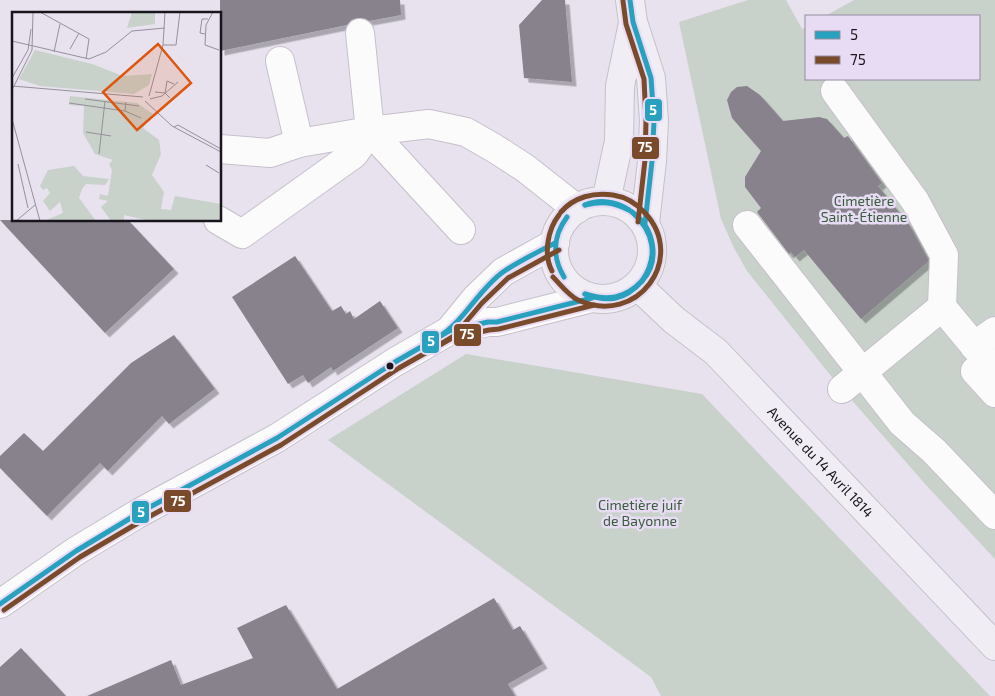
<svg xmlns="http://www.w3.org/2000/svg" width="995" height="696" font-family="'Exo 2',sans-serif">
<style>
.green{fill:#c8d1ca}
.building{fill:#87828b;filter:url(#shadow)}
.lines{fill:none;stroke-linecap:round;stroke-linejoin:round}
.minor-casing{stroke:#c5c0cb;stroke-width:30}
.major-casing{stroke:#c5c1c7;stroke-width:30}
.minor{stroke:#fcfbfc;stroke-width:28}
.major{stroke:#f0edf4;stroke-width:28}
.bus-1-casing{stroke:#e8dcf4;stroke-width:9}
.bus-2-casing{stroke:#e8dcf4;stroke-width:9}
.bus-1{stroke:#28a1be;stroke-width:5}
.bus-2{stroke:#7a4b2a;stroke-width:5}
.bus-dot{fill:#19151d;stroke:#e8dcf4;stroke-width:2}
.labels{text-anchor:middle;stroke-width:5;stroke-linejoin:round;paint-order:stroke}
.park-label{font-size:14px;fill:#375e39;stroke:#e8dcf4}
.street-label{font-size:14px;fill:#19151d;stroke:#e8dcf4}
.inset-road{fill:none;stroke:#95909a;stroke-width:1}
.view{fill:#de560d;fill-opacity:0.15;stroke:#de560d;stroke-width:2.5}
.inset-edge{fill:none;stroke:#19151d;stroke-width:2.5}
.line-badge{stroke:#e8dcf4;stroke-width:2}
.badge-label{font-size:14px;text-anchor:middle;font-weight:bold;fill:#fff}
</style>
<defs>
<filter id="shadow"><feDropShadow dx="4.5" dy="4.5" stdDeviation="0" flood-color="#0004"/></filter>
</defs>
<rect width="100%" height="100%" fill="#e8e2ee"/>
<g class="green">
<path d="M748,0H786L802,29L806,27V79H979V16H825L854,0H995V559L926,485L835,381L747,271L734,248L721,219L679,22Z"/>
<path d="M466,354L702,394L990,696H661L651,677L328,440Z"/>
</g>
<g class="building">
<path d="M220,0H400L401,15L369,21L366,19L358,18L351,20L347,25L220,51Z"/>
<path d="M542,0H565L572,82L524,78L519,25Z"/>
<path d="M747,86L760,95L783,121L819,117L827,119L844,138L848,136L882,183L878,186L910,226L928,259V262L861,319L804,250L795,257L791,252L789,254L757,212L761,208L745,187V177L761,151L732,118L727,100L731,92L737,87Z"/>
<path d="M0,220H128L174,269L105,333Z"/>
<path d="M295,256L332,311L341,306L346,314L350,311L354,319L380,301L398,328L333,371L331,367L308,383L303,375L288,384L232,297Z"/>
<path d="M174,335L215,389L169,424L162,416L108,471L100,463L47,516L0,468V456L24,433L43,451L131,363Z"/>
<path d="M494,598L513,630L520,626L543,664L508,684L515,696H87L171,660L181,685L253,658L237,628L286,605L337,689Z"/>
<path d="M21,648L66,696H0V667Z"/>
</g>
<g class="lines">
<defs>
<g id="minor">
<path d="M360,33L370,131L461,230"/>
<path d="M280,61L299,143"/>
<path d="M835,91L915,201L944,255L942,307"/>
<path d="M220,149L270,153L299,143L370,131L429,124L466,132L494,148L525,168L577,209"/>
<path d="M218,220L242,234L354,154L370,131"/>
<path d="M747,225L902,423L934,451L995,515"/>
<path d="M449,331L476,298L503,272L555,243"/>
<path d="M974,346L995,331"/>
<path d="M842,389L942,307L987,361L975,371L995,393"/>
<path d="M0,604L76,551L139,513L277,438L395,362L449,331L488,322H497L592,298"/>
</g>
<g id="major">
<path d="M630,0L633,22L651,78L654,121L652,161L645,223"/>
<path d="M606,201L619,141L620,86L633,23"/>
<circle cx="603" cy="250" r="49"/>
<path id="s1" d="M638,286L674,320L716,352L995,646"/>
</g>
</defs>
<use href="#minor" class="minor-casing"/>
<use href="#major" class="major-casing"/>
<use href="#minor" class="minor"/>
<use href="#major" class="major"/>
<defs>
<g id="bus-1">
<path d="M630,0L633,22L651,78L654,121L652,161L645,223"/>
<path d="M585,205C599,199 616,201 629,210"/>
<path d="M585,205C602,201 613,202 629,210"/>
<path d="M632,212C654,227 661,261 642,281"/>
<path d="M632,212C654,232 659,256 642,281"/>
<path d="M564,277C552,257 553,236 567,217"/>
<path d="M585,294C607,301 625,299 642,281"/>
<path d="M585,294C608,303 625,300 642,281"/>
<path d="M437,338C464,322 478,290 503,272C519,261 538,252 555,243"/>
<path d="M0,604L76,551L139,513L277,438L395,362L449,331L488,322H497L592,298"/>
</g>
<g id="bus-2">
<path d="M623,1L626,24L644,79L646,121L645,160L638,222"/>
<path d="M552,271C543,254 548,229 559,215"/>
<path d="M553,277C561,285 568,295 578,300C638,327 687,258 645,213C637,204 626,197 613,195C594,192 574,197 561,212"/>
<path d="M441,344L454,336L482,303L508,278L559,250"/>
<path d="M4,610L80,557L143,520L281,445L399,368L452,338L489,330L499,329L594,305"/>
</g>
</defs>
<use href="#bus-1" class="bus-1-casing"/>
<use href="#bus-2" class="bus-2-casing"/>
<use href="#bus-1" class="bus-1"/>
<use href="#bus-2" class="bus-2"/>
</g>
<circle class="bus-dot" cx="390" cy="366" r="4.5"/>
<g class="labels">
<g class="park-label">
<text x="864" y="206">Cimetière<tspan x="864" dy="16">Saint-Étienne</tspan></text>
<text x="640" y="510">Cimetière juif<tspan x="640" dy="16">de Bayonne</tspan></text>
</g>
<g class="street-label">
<text dy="5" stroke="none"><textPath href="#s1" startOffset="254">Avenue du 14 Avril 1814</textPath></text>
</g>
</g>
<g transform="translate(12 12)">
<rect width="209" height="209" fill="#e8e2ee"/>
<path d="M120,0H143V12L115,16ZM23,38L80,52L111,64L140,62L137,73L122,82L28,74L7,67ZM58,84L125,91L141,102L131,116L147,128L149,142L140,163L152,180L149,197L159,198L163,184L209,192V209H138L112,203V209H99L89,195L96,189L87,187L88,182L96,184L100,158L97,152L101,148L83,142L71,121L72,94L57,93ZM62,154L71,164L97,167L93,173L74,172L70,177L67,186L84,209H32L51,201L48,190L38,199L31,189L38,181L35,176L31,178L28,174L36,158Z" fill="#c8d1ca"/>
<path class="inset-road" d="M28,0L77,27L74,47M201,0L194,13L193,33L207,38M193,22L188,21L190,7H196M0,29L77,47L94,40L120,19L153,16M151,33H164L168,0M58,37L67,21M42,40L48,12M0,66L16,38L19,17M0,74L131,85M0,78L20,38L21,0M143,80L153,81L158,86M153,81L155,69L162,72M137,84L151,33L153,0M73,87L127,94M138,87L150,84L166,70M133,89L160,114L209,140M57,91L113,99L114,90M113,99L129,106M0,107L28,209M162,115L166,113L209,137M74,120L99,124M87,142L93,89M6,152L16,196M194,153L207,161M4,209L23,193"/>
<path class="view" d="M146,32L179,71L125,118L91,80Z"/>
<rect width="209" height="209" class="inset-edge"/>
</g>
<g class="line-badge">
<rect x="644" y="98" width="19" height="24" rx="5" fill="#28a1be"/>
<rect x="631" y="136" width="29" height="24" rx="5" fill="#7a4b2a"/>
<rect x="453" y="323" width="29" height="24" rx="5" fill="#7a4b2a"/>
<rect x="421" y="330" width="19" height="24" rx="5" fill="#28a1be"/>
<rect x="163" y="489" width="29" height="24" rx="5" fill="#7a4b2a"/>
<rect x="131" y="500" width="19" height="24" rx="5" fill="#28a1be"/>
</g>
<g class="badge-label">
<text x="653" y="115">5</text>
<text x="645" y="152">75</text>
<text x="467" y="339">75</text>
<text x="431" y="346">5</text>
<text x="178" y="506">75</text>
<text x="141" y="517">5</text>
</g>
<rect x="805" y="15" width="175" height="65" fill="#e8dcf4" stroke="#958c9e"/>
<rect x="815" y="31" width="25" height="8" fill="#28a1be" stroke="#958c9e"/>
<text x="850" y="40" font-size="15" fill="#19151d">5</text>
<rect x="815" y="56" width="25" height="8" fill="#7a4b2a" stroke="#958c9e"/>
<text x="850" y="65" font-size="15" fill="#19151d">75</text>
</svg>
